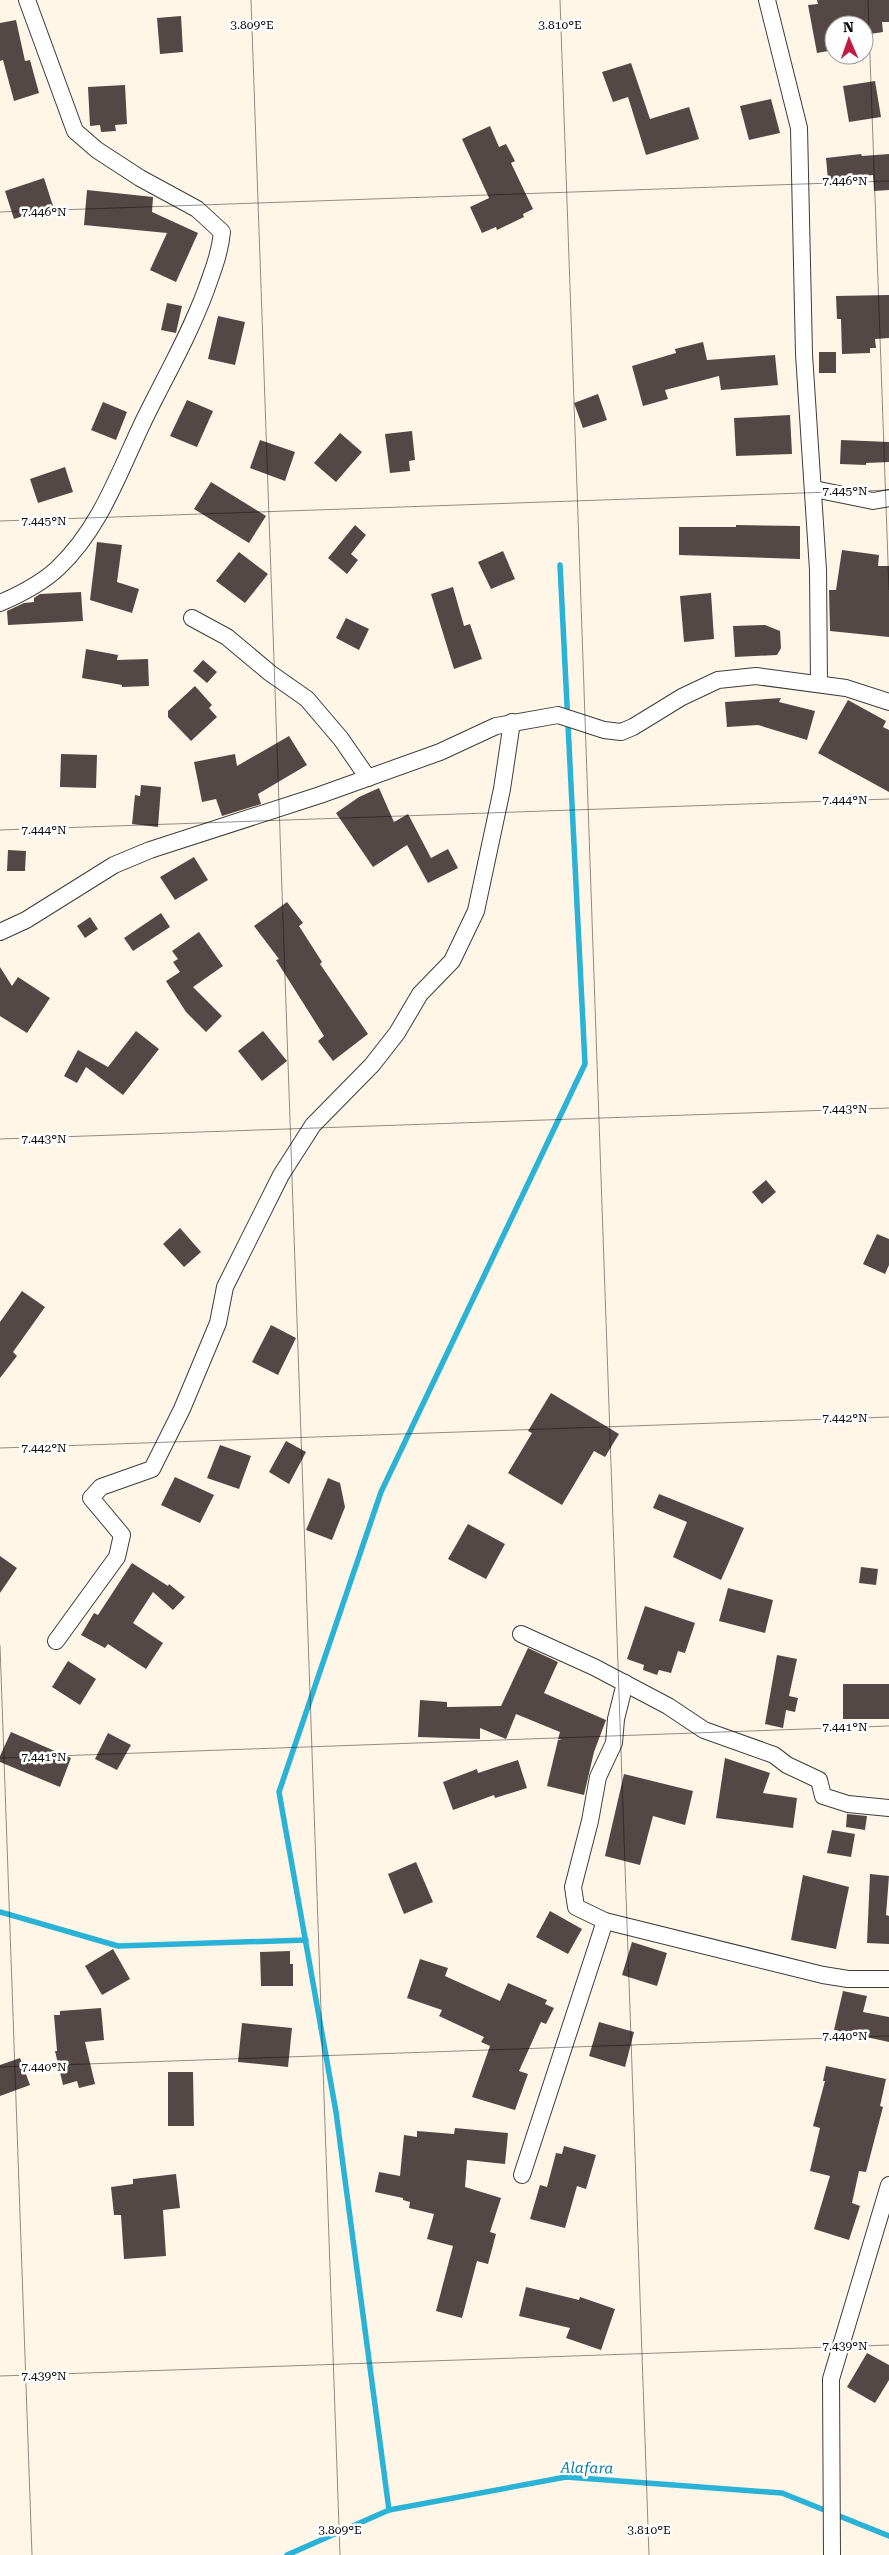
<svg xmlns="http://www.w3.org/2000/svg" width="889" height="2555" font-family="'Roboto Serif',serif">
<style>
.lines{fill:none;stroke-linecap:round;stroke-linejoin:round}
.stream{stroke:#2ab3d6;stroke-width:5.5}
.building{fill:#534846}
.street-casing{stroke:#3d3d3d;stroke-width:18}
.street{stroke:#fff;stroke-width:16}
.ticks{fill:none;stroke:#0a0a0a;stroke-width:1;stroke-opacity:0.45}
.labels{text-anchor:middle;stroke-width:5;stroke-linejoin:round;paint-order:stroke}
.water-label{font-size:15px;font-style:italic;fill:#0d7ea2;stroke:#fff}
.ticks-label{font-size:12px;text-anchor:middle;fill:#0a0a0a;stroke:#fff;stroke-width:5;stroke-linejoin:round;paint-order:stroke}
</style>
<rect width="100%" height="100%" fill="#fff6e7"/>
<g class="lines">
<g class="stream">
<path d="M0,1912L118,1946L306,1940"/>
<path d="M389,2510L336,2112L279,1792L381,1492L585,1064L560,565"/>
<path d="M287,2555L389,2510L566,2477L782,2493L889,2536"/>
</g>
</g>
<g class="building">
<path d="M817,0H889V22H882L883,32L864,35V25H834V50L817,53L808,5L818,4Z"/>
<path d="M181,16L183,52L160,54L157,18Z"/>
<path d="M16,20L25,61L30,60L39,93L14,101L3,60L0,61V23Z"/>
<path d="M631,63L650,119L689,107L699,139L646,155L628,97L613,102L602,72Z"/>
<path d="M875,81L881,117L849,122L843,86Z"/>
<path d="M125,85L127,124L115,125L116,131L101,132L100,125L90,126L88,87Z"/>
<path d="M771,99L780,133L749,140L740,106Z"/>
<path d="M490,126L499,147L506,144L515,161L511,163L533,209L523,214L524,217L497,230L496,227L482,233L470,207L489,198L462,139Z"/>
<path d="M861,154L862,156L889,154V190L874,191L873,175L828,180L826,158Z"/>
<path d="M44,178L53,206L14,219L5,191Z"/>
<path d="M87,190L153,197L152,212L198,233L176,282L150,270L167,233L84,225Z"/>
<path d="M889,295V338L875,339L876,348H870V353L842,354L841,319H837L836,296Z"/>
<path d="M167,303L182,306L176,333L161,330Z"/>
<path d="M218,316L245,322L235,365L208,359Z"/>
<path d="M703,342L707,360L775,355L778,385L721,390L719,376L665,390L668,399L643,406L632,366L676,353L675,349Z"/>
<rect x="819" y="352" width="17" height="21"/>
<path d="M598,394L607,420L583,428L574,403Z"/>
<path d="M187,400L213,411L197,447L170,436Z"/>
<path d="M103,402L127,412L116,440L91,430Z"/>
<path d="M790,415L792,454L736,456L734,418Z"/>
<path d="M412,431L415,460L409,461L410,471L390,473L385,434Z"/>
<path d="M340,433L362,452L336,482L314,463Z"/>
<path d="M260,440L295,452L285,481L250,468Z"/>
<path d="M841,440L889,442V462L866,463V465L840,464Z"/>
<path d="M65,467L73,492L38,503L30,479Z"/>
<path d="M211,482L266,516L249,543L194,509Z"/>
<path d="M355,525L366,535L351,554L358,560L347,574L328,558Z"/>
<path d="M736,525L800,526V559L679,555V527H736Z"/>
<path d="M97,542L122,545L117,582L139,589L132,613L90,600Z"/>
<path d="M842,550L879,555L878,566H889V637L830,631L829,590H836Z"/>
<path d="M503,551L515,579L491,589L478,562Z"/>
<path d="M239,552L268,574L245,603L216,581Z"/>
<path d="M453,587L464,626L470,624L482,659L454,669L431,594Z"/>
<path d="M81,592L83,621L8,625L7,611L24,603L34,602V598L40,594Z"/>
<path d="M711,593L714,639L684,642L680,596Z"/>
<path d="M346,618L369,629L359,650L336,638Z"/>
<path d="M765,625L780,631L781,648L777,655L735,657L733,626Z"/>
<path d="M86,649L118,655L117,660L148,659L149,686L122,687V685L82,678Z"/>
<path d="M203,660L217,672L207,683L193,671Z"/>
<path d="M195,686L212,705L209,708L217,717L191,741L168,717V711Z"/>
<path d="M781,698L779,702L815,711L807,740L758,725L727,727L725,702Z"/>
<path d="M848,700L886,721L883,727L889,730V792L818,753Z"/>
<path d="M289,736L307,765L258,794L261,804L222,816L216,799L202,802L194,762L235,754L237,766Z"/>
<path d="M61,754L97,755L96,788L60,787Z"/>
<path d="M141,785L161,787L158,827L132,824L135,795L140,796Z"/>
<path d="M379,788L394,822L408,814L431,858L448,849L458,868L428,883L407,845L373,867L336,813L359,797Z"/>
<path d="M8,850L26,851L25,871H7Z"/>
<path d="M194,857L208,880L175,900L160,877Z"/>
<path d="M287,902L303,923L299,926L322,962L320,964L368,1034L333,1061L318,1041L324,1036L276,960L279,959L254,926Z"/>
<path d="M161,913L170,927L133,951L124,938Z"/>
<path d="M90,917L98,929L85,938L77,926Z"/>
<path d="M199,932L223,966L193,987L222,1016L206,1032L186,1012L166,981L180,972L173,962L178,959L172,951Z"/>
<path d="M0,967L12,986L18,977L50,998L27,1033L0,1016Z"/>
<path d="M136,1031L159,1049L123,1095L86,1067L77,1083L64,1076L78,1050L108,1067Z"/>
<path d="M263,1031L287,1061L262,1081L238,1051Z"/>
<path d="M766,1180L776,1192L762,1204L752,1192Z"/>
<path d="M180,1228L201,1252L184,1267L163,1244Z"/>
<path d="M877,1234L889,1239V1265L885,1274L863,1264Z"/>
<path d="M22,1291L45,1307L13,1352L17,1356L0,1378V1322Z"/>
<path d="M271,1325L296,1338L278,1375L252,1362Z"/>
<path d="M551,1393L619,1434L605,1457L594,1451L562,1505L508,1473L532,1433L528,1431Z"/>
<path d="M286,1441L306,1452L289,1484L269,1472Z"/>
<path d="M220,1445L251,1456L239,1489L207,1478Z"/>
<path d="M175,1477L214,1495L200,1523L161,1505Z"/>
<path d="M328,1478L340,1483L345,1507L332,1540L306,1530Z"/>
<path d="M659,1494L744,1528L721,1580L673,1557L687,1522L653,1508Z"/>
<path d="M468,1524L505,1544L486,1579L448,1559Z"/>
<path d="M0,1556L17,1568L0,1593Z"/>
<path d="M132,1563L168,1586L169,1584L185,1597L173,1610L153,1592L133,1623L163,1643L146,1669L108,1644L105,1648L81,1635L94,1613L98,1615Z"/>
<path d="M861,1567L878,1569L876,1585L859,1583Z"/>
<path d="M728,1588L773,1600L765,1633L719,1621Z"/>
<path d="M645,1606L695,1623L685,1653L678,1651L671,1673L659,1670L657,1675L643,1670L644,1665L627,1659Z"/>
<path d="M528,1648L558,1662L544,1693L606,1720L594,1752L584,1795L547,1786L558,1740L562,1739H558L560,1732L516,1714L506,1739L480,1728V1739L418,1737L420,1700L447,1702V1707L501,1706Z"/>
<path d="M777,1655L797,1659L789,1696L798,1698L795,1712L786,1710L783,1728L765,1724Z"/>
<path d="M68,1661L96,1679L80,1705L52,1687Z"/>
<rect x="843" y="1684" width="46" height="35"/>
<path d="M11,1732L71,1758L60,1787L0,1762V1756Z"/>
<path d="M108,1733L131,1745L117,1770L95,1759Z"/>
<path d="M725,1758L770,1773L763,1793L797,1798L793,1828L716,1818Z"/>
<path d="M518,1760L527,1788L495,1798L494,1795L453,1810L443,1782L477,1769L478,1773Z"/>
<path d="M624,1774L693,1791L685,1825L653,1816L640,1865L605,1856Z"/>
<path d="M847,1814L867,1816L865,1830L846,1827Z"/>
<path d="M832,1830L855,1834L851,1857L827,1853Z"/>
<path d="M416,1862L433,1902L404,1914L388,1874Z"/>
<path d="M870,1874L889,1876L886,1915L889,1916V1944L867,1943Z"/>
<path d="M803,1875L849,1887L836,1949L791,1940Z"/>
<path d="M550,1911L582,1929L568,1954L536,1937Z"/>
<path d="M632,1942L667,1953L657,1986L622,1975Z"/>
<path d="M113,1949L130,1979L102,1995L85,1966Z"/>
<path d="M290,1951V1964H293V1986H261L260,1952Z"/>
<path d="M420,1959L448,1968L445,1976L500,2001L508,1983L547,2000L545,2004L554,2008L546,2024L541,2022L519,2071L528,2074L515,2110L472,2097L490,2046L481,2042L484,2037L439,2016L442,2010L407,1998Z"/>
<path d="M843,1991L867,1996L863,2012L889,2017V2042L834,2030Z"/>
<path d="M101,2008L104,2040L85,2042L95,2084L79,2088L77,2081L63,2085L55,2051H57L54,2015H60V2011Z"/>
<path d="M599,2022L634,2032L625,2067L589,2056Z"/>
<path d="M242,2023L292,2028L288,2067L238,2062Z"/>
<path d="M20,2058L30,2085L0,2096V2065Z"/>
<path d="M826,2066L886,2079L880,2106L883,2107L866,2172L859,2171L852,2203L860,2206L849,2240L814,2229L830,2176L810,2171L820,2128L813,2126L825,2081H823Z"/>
<path d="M168,2072H193L194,2126H168Z"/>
<path d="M455,2128L508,2133L505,2164L467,2160L465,2187L501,2198L490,2232L496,2234L488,2264L477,2261L462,2318L436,2311L453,2246L427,2239L434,2214L409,2208L410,2202L403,2200V2198L375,2192L379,2172L400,2176L404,2135L417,2137V2131L454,2134Z"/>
<path d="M564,2146L596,2155L586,2189L577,2186L565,2228L530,2219L540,2185L547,2187L556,2153L562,2154Z"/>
<path d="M176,2174L180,2208L163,2210L166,2256L124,2259L121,2215H114L111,2187L133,2184V2179Z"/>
<path d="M526,2287L579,2300L580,2297L615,2309L601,2350L566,2338L570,2328L519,2316Z"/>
<path d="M867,2353L889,2365V2380L875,2403L847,2387Z"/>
</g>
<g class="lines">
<defs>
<g id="street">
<path d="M767,0L799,128L804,354L818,570L819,683"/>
<path d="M814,489L873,501L889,498"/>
<path d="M0,603C21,594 42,583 58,568C101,527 119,472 144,420C165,377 189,336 206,290C213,270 220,253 222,232L197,209L140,178L97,150L75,131L27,0"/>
<path d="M192,618L227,637L270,673L307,699L341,739L368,778"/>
<path d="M0,932L26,920L114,865L150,850L320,795L440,752L496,726L558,715L604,730L621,732L633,727L682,697L718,680L756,676L846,688L889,702"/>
<path d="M521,1634L594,1667L668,1706L704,1730L774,1755L787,1765L819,1780L823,1796L848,1804L889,1808"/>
<path d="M56,1641L117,1557L122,1535L91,1498L101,1487L152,1469L182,1409L218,1323L225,1287L281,1175L313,1125L372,1065L397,1033L420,994L452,961L476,911L502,789L512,722"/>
<path d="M625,1683L616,1719L614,1743L598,1777L590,1821L573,1887L576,1907L605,1921L823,1975L848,1979H889"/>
<path d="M522,2175L605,1921"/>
<path d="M832,2555L831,2379L889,2185"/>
</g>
</defs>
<use href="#street" class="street-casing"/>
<use href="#street" class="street"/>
</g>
<path class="ticks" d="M251,0L340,2555M560,0L649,2555M868,0L889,590M0,212L889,181M0,521L889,490M0,830L889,799M0,1139L889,1108M0,1448L889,1417M0,1645L32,2555M0,1758L889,1726M0,2067L889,2036M0,2376L889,2345"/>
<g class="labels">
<g class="water-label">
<text transform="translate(587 2468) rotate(1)" y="5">Alafara</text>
</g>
</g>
<g class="ticks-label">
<text x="252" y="29">3.809°E</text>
<text x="560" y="29">3.810°E</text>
<text x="845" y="185">7.446°N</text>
<text x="44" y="216">7.446°N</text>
<text x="845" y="495">7.445°N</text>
<text x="44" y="525">7.445°N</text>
<text x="845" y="804">7.444°N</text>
<text x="44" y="834">7.444°N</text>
<text x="845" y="1113">7.443°N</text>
<text x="44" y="1143">7.443°N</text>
<text x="845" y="1422">7.442°N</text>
<text x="44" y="1452">7.442°N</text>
<text x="845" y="1731">7.441°N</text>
<text x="44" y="1761">7.441°N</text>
<text x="845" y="2040">7.440°N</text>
<text x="44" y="2071">7.440°N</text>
<text x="845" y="2350">7.439°N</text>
<text x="44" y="2380">7.439°N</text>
<text x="340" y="2534">3.809°E</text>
<text x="649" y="2534">3.810°E</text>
</g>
<g transform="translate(849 40) rotate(358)"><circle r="24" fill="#ffffff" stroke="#9d9d9d"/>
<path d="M0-4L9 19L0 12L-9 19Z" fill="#c21a43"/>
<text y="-8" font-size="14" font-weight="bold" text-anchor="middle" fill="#0a0a0a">N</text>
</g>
</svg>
